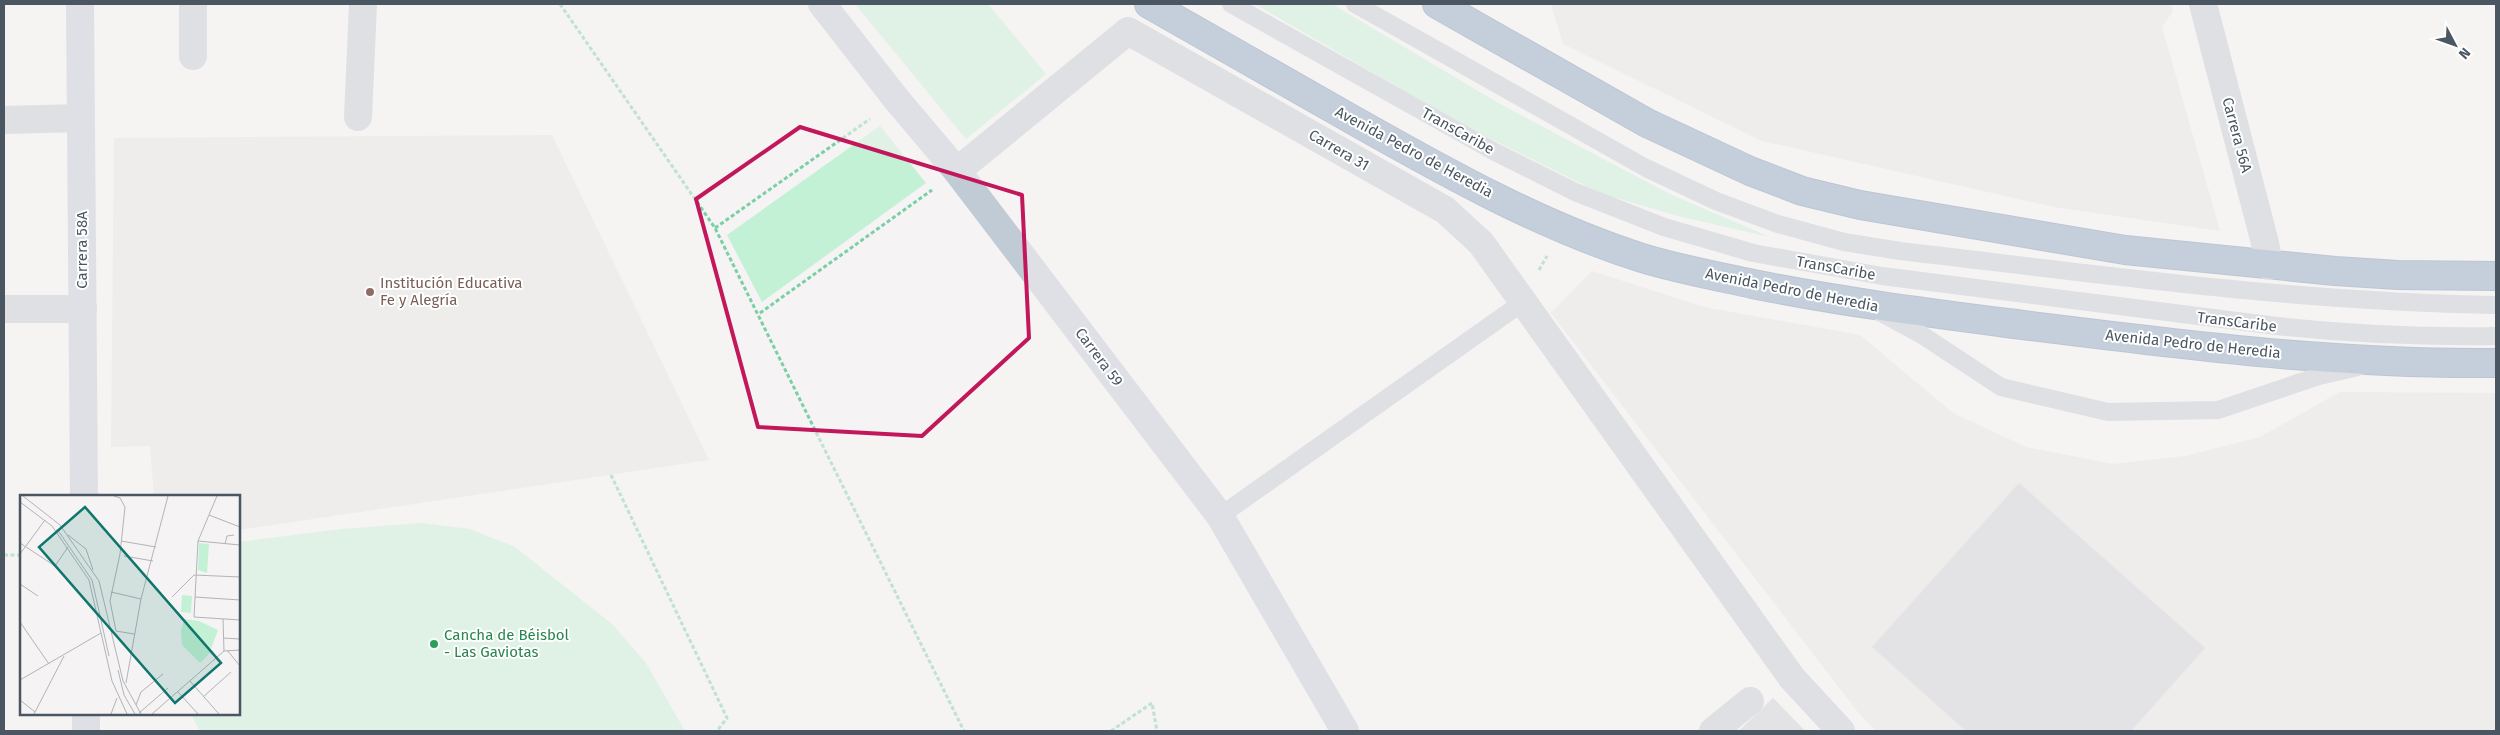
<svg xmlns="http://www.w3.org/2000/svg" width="2500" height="735" font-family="'Fira Sans',sans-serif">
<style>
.education{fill:#e6e4e5}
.green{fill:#c3f1d5}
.building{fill:#cdcfd5;stroke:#d7d9de}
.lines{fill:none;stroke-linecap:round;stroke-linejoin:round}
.highway-casing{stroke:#7690ad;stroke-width:30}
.path{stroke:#7ad0a6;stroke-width:3;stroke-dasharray:4 2.5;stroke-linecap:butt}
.lane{stroke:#c1cad2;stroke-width:18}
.street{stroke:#c1cad2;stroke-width:28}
.secondary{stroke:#c1cbd6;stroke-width:28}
.highway{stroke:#8ba5c1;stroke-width:28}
.marked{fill:none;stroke:#c2185b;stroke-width:4;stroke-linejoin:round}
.education-dot{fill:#8d6e63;stroke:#fff;stroke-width:2}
.leisure-dot{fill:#2e9e5b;stroke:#fff;stroke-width:2}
.labels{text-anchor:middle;stroke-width:4;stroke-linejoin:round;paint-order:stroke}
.street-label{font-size:15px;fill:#4a5661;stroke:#fff}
.education-label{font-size:15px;fill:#785e54;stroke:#fff;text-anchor:start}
.leisure-label{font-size:15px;fill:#27864d;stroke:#fff;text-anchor:start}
.inset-road{fill:none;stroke:#b1b4b9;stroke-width:1}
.view{fill:#0f766e;fill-opacity:0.15;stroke:#0f766e;stroke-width:2.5}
.inset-edge{fill:none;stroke:#4a5661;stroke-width:2.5}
</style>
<rect width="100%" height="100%" fill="#f5f3f3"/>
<g class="education">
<path d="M1551,4H2171L2173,11L2162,27L2220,231L2054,207L1762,141L1563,44Z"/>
<path d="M552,135L709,460L239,530V496H154L150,446L111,447L114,138Z"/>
<path d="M1592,271L1704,307L1860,335L1953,413L2026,447L2113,464L2185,456L2260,437L2340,392L2496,393V731H1876L1857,711L1551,313Z"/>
</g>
<g class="green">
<path d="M855,4H988L1046,74L966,139Z"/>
<path d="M1255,4H1332L1500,104L1622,169L1674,196L1770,237L1682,217L1602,194L1461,124Z"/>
<path d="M880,126L926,183L762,302L727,235Z"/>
<path d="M421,523L470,529L515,547L612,624L646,663L685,731H200L191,714H239V542L342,529Z"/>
</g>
<g class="building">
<path d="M2019,483L2205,648L2131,731H1966L1872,647Z"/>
<path d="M1773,698L1805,731H1739Z"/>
</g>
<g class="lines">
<defs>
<g id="highway">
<path d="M1149,4C1217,43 1285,81 1353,120C1445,172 1541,226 1642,258C1678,269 1716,276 1753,284C1837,301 1922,312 2007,323C2169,343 2332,365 2496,363"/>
<path d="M1437,4L1647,123L1750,171L1802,191L1860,205L2125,250L2335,271L2398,275L2496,276"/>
</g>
</defs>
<use href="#highway" class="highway-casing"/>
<g class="path">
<path d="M560,4L715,228L964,731"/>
<path d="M715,228L870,119"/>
<path d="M1539,270L1547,256"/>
<path d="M760,313L932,190"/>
<path d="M611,475L727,718L717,731"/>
<path d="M4,555H21"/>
<path d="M1111,731L1152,703L1157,731"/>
</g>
<g class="lane">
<path d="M1231,4L1495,152L1575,192L1664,227L1753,253L1882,276L2277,326C2351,334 2423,337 2496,336"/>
<path d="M1355,4L1646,168L1716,201L1778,224L1844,242L1900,251C2098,274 2296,302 2496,305"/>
<path d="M1880,312L1922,335L2001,387L2108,412L2218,410L2319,376L2358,367"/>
<path d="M1220,516L1523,302"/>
</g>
<g class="street">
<path d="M193,4V56"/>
<path d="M2203,4L2265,243L2269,266"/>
<path d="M358,117L363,4"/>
<path d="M4,120L81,118"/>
<path d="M957,171L1128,31L1445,210L1481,243L1792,678L1841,731"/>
<path d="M4,309H83"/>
<path d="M1713,731L1750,701"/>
</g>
<g class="secondary">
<path d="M80,4L84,496"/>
<path d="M822,4L897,100L957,171L1220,516L1345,731"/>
<path d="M86,714V731"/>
</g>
<use href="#highway" class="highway"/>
</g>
<path d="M0 0H2500V735H0ZM800,127L1022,195L1029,338L922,436L758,427L696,199Z" fill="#f5f3f3" fill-opacity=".55" fill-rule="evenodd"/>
<path class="marked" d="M800,127L1022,195L1029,338L922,436L758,427L696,199Z"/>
<circle class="education-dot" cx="370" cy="292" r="5"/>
<circle class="leisure-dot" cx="434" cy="644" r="5"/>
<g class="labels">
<g class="street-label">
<text transform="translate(1458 131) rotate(29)" y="5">TransCaribe</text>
<text transform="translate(2237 135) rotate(75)" y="5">Carrera 56A</text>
<text transform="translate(1339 150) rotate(30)" y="5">Carrera 31</text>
<text transform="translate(1414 152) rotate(28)" y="5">Avenida Pedro de Heredia</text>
<text transform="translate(82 250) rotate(-90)" y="5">Carrera 58A</text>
<text transform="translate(1836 268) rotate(10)" y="5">TransCaribe</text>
<text transform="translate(1792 290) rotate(11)" y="5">Avenida Pedro de Heredia</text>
<text transform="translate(2237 322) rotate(7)" y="5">TransCaribe</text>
<text transform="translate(2193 344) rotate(6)" y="5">Avenida Pedro de Heredia</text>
<text transform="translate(1099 357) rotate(53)" y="5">Carrera 59</text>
</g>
<g class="education-label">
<text x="380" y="288">Institución Educativa<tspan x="380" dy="17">Fe y Alegría</tspan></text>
</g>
<g class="leisure-label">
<text x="444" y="640">Cancha de Béisbol<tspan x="444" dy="17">- Las Gaviotas</tspan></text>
</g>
</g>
<g transform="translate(20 495)">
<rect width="220" height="220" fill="#f5f3f3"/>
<path d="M179,48L189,49L187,78L178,75ZM162,100L172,101L171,118L161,117ZM164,124L179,126L198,135L189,159L180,168L162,150L161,136Z" fill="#c3f1d5"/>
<path class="inset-road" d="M3,1L40,30L79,86L103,186L121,219M94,1L100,3L105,12L100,59L90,106L96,136L114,139M197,1L178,46L174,122L220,125M0,7L32,31L69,85L92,186L107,219M189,20L220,32M37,34L72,85L89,161M48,40L66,54L73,75M101,46L136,52M178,46L220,50M0,48L35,71L48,52M205,49L207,41L214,40M0,59L25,25M104,61L133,66M0,89L18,101M91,97L121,104M152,102L174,80L220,82M175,102L220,105M203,124L204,156M0,127L29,169M203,143L220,144M207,155L220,171M98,175L104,200L115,219M0,185L81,138M170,186L199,219M106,188L121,104L148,1M158,197L178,219M183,202L211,177M0,205L15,217M116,210L121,197L143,179M119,218L148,193M14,219L44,161M91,219L97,203M132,219L204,156L220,155"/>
<path class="view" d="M65,12L201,168L155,208L19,52Z"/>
<rect width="220" height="220" class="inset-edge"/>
</g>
<rect width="2500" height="735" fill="none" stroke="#4a5661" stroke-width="10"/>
<g transform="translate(2455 45) rotate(131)" stroke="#ffffff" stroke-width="4" paint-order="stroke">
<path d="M0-4L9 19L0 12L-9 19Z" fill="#4a5661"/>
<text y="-8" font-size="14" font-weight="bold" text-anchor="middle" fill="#4a5661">N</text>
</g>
</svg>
